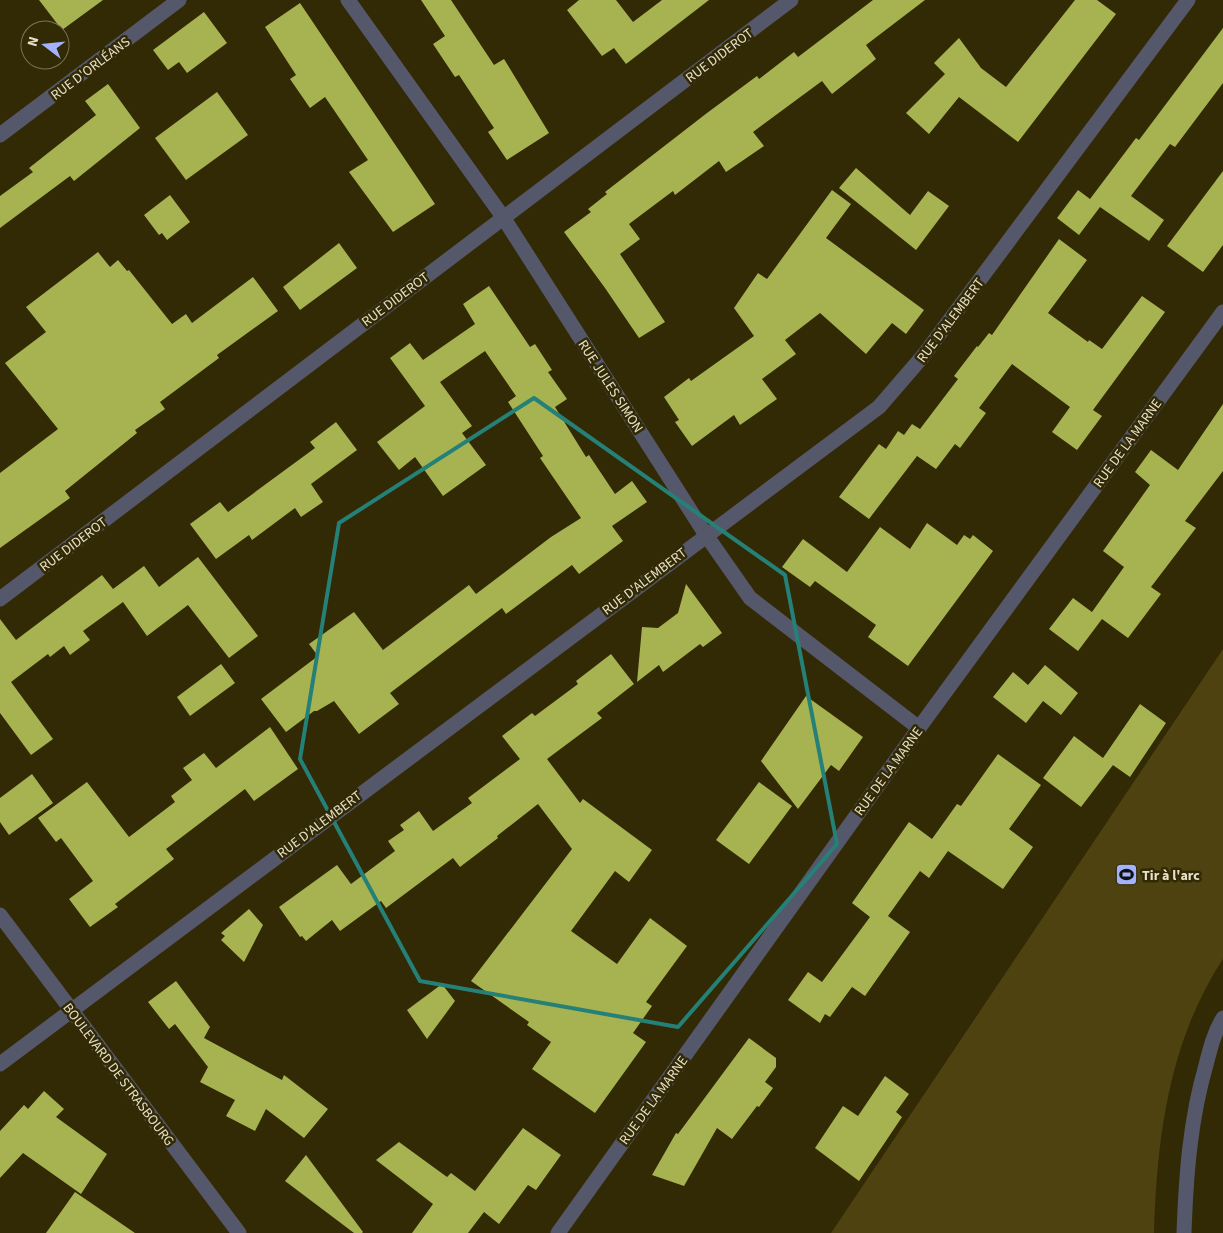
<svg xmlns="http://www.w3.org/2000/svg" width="1223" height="1233" font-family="'Source Sans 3',sans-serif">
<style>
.green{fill:#4e4210}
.building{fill:#a7b351}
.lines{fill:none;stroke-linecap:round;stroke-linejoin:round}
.minor{stroke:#54586a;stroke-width:15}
.marked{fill:none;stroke:#258177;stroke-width:4;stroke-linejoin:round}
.labels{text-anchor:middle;stroke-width:5;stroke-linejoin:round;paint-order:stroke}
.street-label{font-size:14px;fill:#e7e1c9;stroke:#322905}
.poi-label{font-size:14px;font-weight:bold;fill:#e7e1c9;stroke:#322905;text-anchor:start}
</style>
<rect width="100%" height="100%" fill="#322905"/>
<path class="green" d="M1223,649V959C1169,1041 1157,1137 1154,1233H831Z"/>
<g class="building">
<path d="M39,0H103L62,30Z"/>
<path d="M421,0H451L494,65L504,59L549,133L507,160L488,132L494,128L459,75L455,77L433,44L445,36Z"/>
<path d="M579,0H616L633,22L662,0H709L626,64L614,48L602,56L567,10Z"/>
<path d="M873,0H925L866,45L876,59L832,94L822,81L753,132L764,146L726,172L719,161L675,195L673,191L629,224L640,239L620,254L665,322L639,338L605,288L564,232L591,212L588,209L607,194L605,192L707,113L757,76L759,79L794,52L798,57Z"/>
<path d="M1075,0H1097L1116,14L1018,142L959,97L929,134L906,113L945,74L934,63L959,38L981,68L1006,87Z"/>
<path d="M300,3L435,204L393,232L349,172L368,160L325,97L310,108L290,79L296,75L265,27Z"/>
<path d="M204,12L227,43L187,73L179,62L168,70L153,50Z"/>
<path d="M1223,28V83L1175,147L1170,144L1131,196L1164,220L1149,241L1100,207L1079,235L1057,218L1078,190L1090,199L1136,138L1139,140Z"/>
<path d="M108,84L140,128L74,181L70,176L0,228V196L33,172L29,168L96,115L85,101Z"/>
<path d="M217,92L248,135L186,180L155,138Z"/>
<path d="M856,168L910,215L928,191L949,206L916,250L839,188Z"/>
<path d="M1223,171V245L1203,272L1167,246Z"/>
<path d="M832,190L851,204L826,238L924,310L906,334L892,323L866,354L820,313L785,340L796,354L762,379L777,399L740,425L734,415L692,446L675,422L679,420L664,397L689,378L691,381L754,336L734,308L758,273L767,279Z"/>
<path d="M170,195L190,222L167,240L162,233L159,235L144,215Z"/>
<path d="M1059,239L1087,260L1048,313L1088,342L1089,340L1102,349L1142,296L1165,312L1093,410L1102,416L1077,450L1052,432L1070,407L1012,364L979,408L986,413L960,448L955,444L936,469L917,456L869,519L839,497L879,444L886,449L898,431L904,435L912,424L920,429L958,379L954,376L977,346L978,347L989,333L992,335Z"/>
<path d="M339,243L357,268L300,310L283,287Z"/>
<path d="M98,252L110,267L118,260L127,271L129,270L172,324L186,314L192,323L253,277L278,311L217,355L219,358L160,402L165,409L135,430L137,433L65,491L70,498L0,548V473L58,429L5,363L46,332L26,307Z"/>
<path d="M489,286L530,347L535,344L552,370L548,372L567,399L555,407L586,457L589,455L615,494L632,481L647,502L612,526L623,541L579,574L572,565L506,614L502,608L390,693L399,704L359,734L334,701L317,711H314L286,732L261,699L318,656L309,644L354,612L383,650L469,585L476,594L551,537L581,518L540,458L543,456L508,402L516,396L485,351L440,382L472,426L462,433L486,465L443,496L415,457L399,470L377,442L425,406L390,358L410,343L423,360L475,324L463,304Z"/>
<path d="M1223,404V471L1185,521L1196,528L1151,587L1161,594L1128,638L1102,619L1078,651L1049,629L1073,598L1092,612L1124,567L1103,551L1150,485L1135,472L1151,450L1178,470Z"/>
<path d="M336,422L357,450L311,484L323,502L301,517L295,508L252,540L249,535L216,559L190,524L220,502L228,512L315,448L310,442Z"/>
<path d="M927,523L957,545L964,535L970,539L973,535L993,551L908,666L868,637L876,625L815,581L810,587L782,567L803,539L847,572L880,527L910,549Z"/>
<path d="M198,557L258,636L229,658L188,605L147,636L123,602L83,631L90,640L70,655L64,646L50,657L48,654L11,682L53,739L31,755L0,713V619L16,640L102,575L113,589L144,566L159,587Z"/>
<path d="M686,584L722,633L703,647L700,644L663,672L659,665L637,682L642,627L658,628L678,613Z"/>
<path d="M611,654L634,684L597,713L602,718L547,759L580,803L583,799L652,850L629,882L615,871L571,931L617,964L650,918L687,946L646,1002L652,1006L633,1033L646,1042L595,1113L532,1069L551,1042L527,1025L529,1022L471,981L572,849L538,804L497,836L498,838L460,867L453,858L386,908L381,901L340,931L332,920L306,941L302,936L300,937L279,907L337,865L351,884L395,851L388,841L404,830L400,825L419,811L433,831L472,803L468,798L520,759L502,736L532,713L535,716L578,684L576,681Z"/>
<path d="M221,664L235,683L190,716L177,697Z"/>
<path d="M1045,665L1078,693L1061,715L1043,701L1026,723L993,697L1013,672L1028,685Z"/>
<path d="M806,696L863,737L839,771L831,765L798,809L761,761Z"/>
<path d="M1140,704L1166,723L1130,777L1110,763L1113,765L1081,807L1043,778L1074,736L1103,758Z"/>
<path d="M270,727L298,769L254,801L245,789L166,849L174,859L115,904L118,907L90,927L69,899L93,881L61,838L56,842L38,818L87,782L129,837L175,802L171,796L192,780L183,768L204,753L216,768Z"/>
<path d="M998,754L1041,785L1009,829L1033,847L1003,889L948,851L929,878L920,871L888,916L910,932L865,996L852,987L830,1017L825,1014L820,1023L788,1000L808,972L822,982L870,917L852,903L909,822L932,839L957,804L961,806Z"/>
<path d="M32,774L53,803L9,835L0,822V798Z"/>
<path d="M759,782L792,806L749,864L716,840Z"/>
<path d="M249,909L263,925L244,962L221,940L225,936L221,933Z"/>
<path d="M176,981L210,1027L204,1038L282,1080L284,1075L328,1109L304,1138L266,1109L255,1131L226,1116L235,1100L200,1082L208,1067L175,1024L169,1029L148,1002Z"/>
<path d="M442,984L455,1001L427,1039L407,1010Z"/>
<path d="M749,1038L776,1058V1067L765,1082L773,1088L759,1107L757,1106L732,1139L717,1128L684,1186L652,1175L676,1133L678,1134Z"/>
<path d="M885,1076L909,1094L896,1112L902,1117L859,1181L815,1148L843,1106L858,1116Z"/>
<path d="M44,1091L64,1109L56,1117L107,1154L81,1194L23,1153L0,1178V1131L24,1105L28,1109Z"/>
<path d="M523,1128L561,1155L536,1190L528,1185L499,1224L484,1212L468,1233H412L433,1204L376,1160L399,1142L447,1177L451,1173L475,1191Z"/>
<path d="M306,1155L363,1232L362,1233H354L285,1181Z"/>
<path d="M75,1192L135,1233H46Z"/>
</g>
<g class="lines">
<g class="minor">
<path d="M348,0L503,217L706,535L750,598L919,728"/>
<path d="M0,135L179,0"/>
<path d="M0,599L791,0"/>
<path d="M0,915L239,1233"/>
<path d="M0,1064L879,407L923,356L1188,0"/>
<path d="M558,1233L919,728L1223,312"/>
<path d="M1184,1233C1186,1176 1190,1120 1206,1065C1210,1049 1214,1033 1223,1018"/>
</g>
</g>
<path class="marked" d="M534,398L785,575L837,844L678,1027L420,981L300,759L339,523Z"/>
<defs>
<symbol id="stadium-square" viewBox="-11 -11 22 22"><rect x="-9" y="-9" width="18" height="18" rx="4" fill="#a3b2fd" stroke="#322905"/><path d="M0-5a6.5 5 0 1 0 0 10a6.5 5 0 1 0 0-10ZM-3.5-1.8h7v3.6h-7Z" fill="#111"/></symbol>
</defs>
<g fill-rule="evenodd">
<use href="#stadium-square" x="1114" y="862" width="25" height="25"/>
</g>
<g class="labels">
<g class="street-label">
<text transform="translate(719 55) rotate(-37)" y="5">RUE DIDEROT</text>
<text transform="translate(90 68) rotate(-37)" y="5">RUE D'ORLÉANS</text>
<text transform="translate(395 299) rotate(-37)" y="5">RUE DIDEROT</text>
<text transform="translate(950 320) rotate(-53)" y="5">RUE D'ALEMBERT</text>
<text transform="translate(611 386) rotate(57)" y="5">RUE JULES SIMON</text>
<text transform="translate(1127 443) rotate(-54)" y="5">RUE DE LA MARNE</text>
<text transform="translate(73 544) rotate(-37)" y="5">RUE DIDEROT</text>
<text transform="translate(644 581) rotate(-37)" y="5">RUE D'ALEMBERT</text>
<text transform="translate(888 771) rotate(-54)" y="5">RUE DE LA MARNE</text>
<text transform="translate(319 824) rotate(-37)" y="5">RUE D'ALEMBERT</text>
<text transform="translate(119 1074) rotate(53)" y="5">BOULEVARD DE STRASBOURG</text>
<text transform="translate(653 1100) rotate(-54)" y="5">RUE DE LA MARNE</text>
</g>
<g class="poi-label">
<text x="1142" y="880">Tir à l'arc</text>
</g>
</g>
<g transform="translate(45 45) rotate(286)"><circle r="24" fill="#322905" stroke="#7a7353"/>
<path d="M0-4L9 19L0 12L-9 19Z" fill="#a3b2fd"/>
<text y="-8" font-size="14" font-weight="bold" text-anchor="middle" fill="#e7e1c9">N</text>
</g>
</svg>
